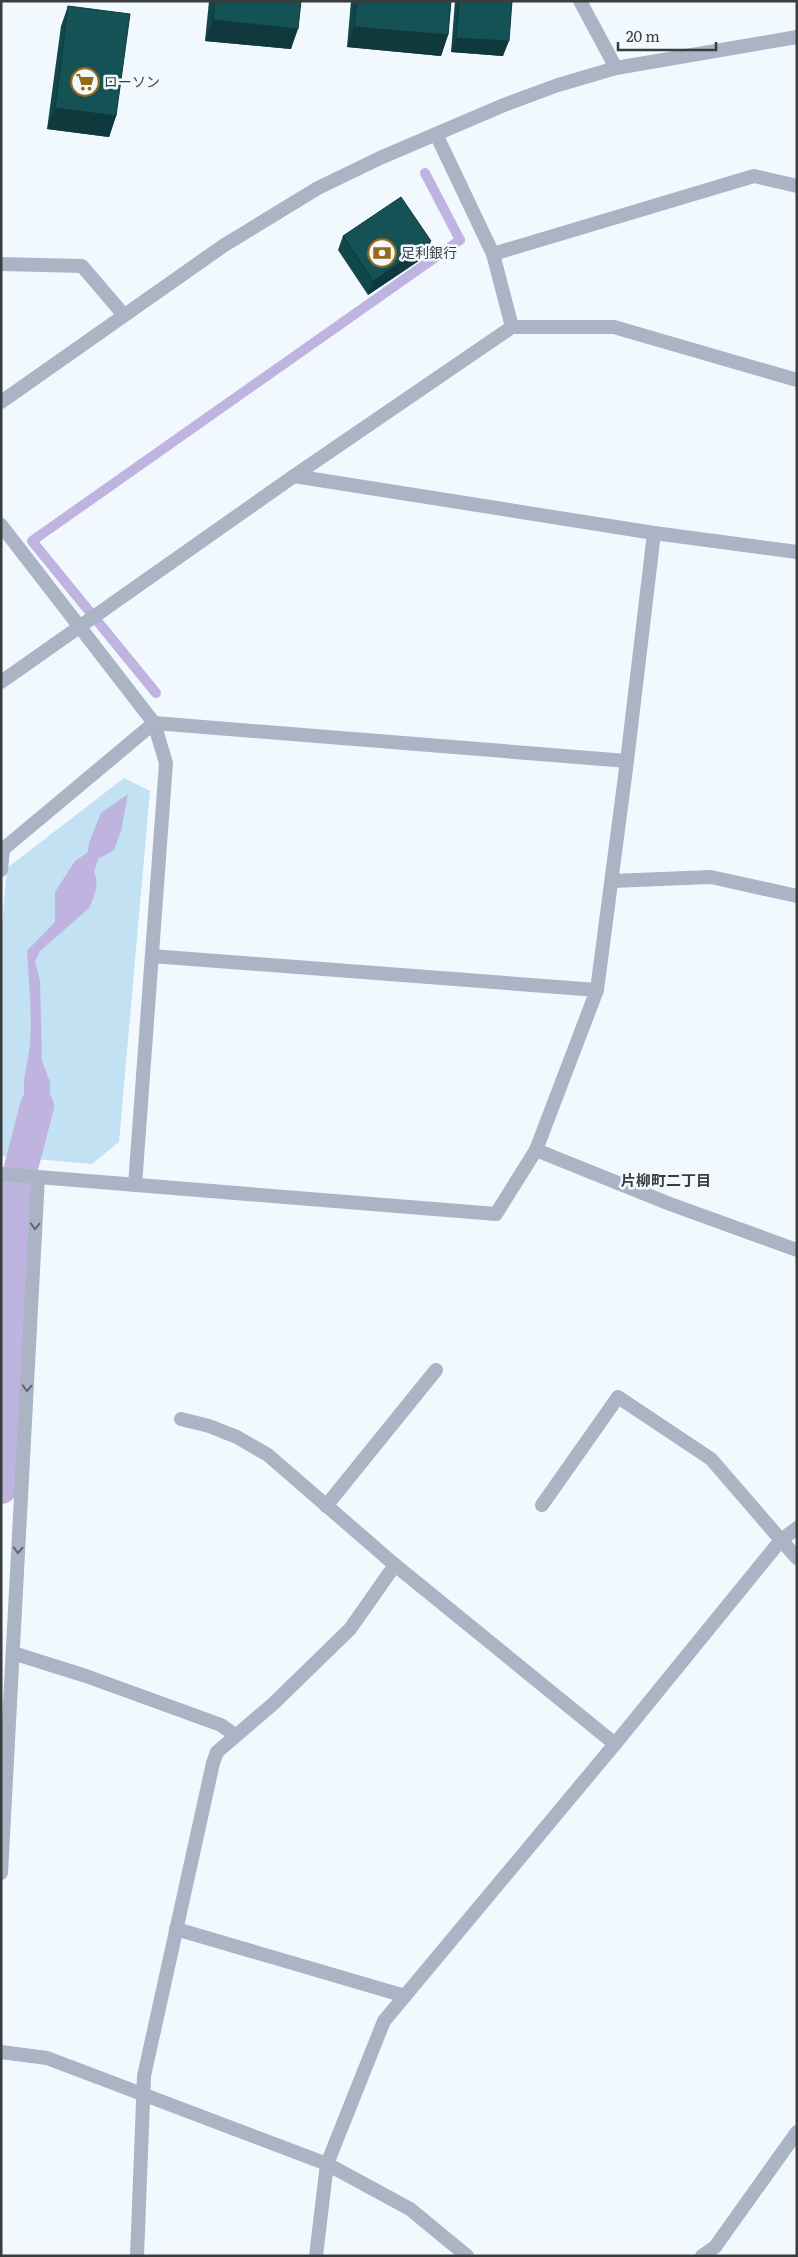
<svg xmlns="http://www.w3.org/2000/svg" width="798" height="2257" font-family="Literata,'Noto Sans JP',serif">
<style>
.green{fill:#c2e1f2}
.water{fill:#beb4df}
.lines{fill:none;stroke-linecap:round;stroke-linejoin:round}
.stream{stroke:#beb4df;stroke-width:10}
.canal{stroke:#beb4df;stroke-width:34}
.service{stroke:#abb4c5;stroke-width:14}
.minor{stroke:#abb4c5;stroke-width:14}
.tertiary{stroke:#abb4c5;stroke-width:14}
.wall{fill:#12474a}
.shaded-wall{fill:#0f393c}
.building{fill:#155256;stroke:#0f393c}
.oneway{stroke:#62676d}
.labels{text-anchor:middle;stroke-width:5;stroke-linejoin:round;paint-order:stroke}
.poi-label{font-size:14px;fill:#3a3d3e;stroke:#f2f9fe;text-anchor:start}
.neighbourhood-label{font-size:15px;font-weight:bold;fill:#3a3d3e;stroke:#f2f9fe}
</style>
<rect width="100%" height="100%" fill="#f2f9fe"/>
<path class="green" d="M124,778L150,791L119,1142L92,1164L1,1156V938L7,868Z"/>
<path class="water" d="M128,794L121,831L114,850L98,859L94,872C100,883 94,898 89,908L40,951L35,961L40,981L42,1061L50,1082V1093L44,1108L32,1106L25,1100C21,1079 29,1062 30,1042C32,1011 29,981 27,951L55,922V892L75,861L88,852L89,843L101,813Z"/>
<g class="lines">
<path class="stream" d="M156,693L32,541L460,240L425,173"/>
<path class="canal" d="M1,1487L14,1195L37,1106"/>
<g class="service">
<path d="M326,1506L436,1370"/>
<path d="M13,1653L86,1676L221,1725L235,1735"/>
</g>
<g class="minor">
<path d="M436,134L493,254L512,327"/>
<path d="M493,254L754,176L797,186"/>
<path d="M1,264L82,266L123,314"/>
<path d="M1,525L154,723L166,763L135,1185"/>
<path d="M654,533L797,552"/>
<path d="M1,682L294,476L512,327H614L797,380"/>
<path d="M1,851L154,723L627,761L654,533L294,476"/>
<path d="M1,870L3,849"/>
<path d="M612,881L711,877L797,896"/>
<path d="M152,956L597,990"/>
<path d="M536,1150L670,1204L797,1250"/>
<path d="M1,1174L496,1214L536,1150L597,990L627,761"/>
<path d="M181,1419L209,1426L237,1437L268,1455L395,1565L615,1744"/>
<path d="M797,1528L781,1540L797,1558"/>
<path d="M1,1873L38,1177"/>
<path d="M176,1929L405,1996"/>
<path d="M1,2052L47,2058L327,2164L410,2209L467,2256"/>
<path d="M137,2256L144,2076L213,1763L217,1752L273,1704L350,1629L395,1565"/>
<path d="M316,2256L327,2164L384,2021L615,1744L781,1540L711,1459L618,1397L542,1505"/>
<path d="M702,2256L715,2247L797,2132"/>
</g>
<g class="tertiary">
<path d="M580,1L616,68"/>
<path d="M1,402L223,246L318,188L380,158L504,105L558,85L616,68L797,37"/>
</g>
</g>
<g class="wall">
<path d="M209,1H301L291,49L205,41Z"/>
<path d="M351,1H451L448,35L441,56L347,47Z"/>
<path d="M455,1H512L503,56L451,52Z"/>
<path d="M68,6L116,116L109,137L47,129L61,26Z"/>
<path d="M343,236L426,256L368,295L338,250Z"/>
</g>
<g class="shaded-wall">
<path d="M213,20L298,29L291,49L205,41Z"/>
<path d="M354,27L448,35L441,56L347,47Z"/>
<path d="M456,38L509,41L503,56L451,52Z"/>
<path d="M55,108L116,116L109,137L47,129Z"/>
<path d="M431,241L426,256L368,295L373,281Z"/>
</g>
<g class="building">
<path d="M215,1H301L298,29L213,20Z"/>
<path d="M357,1H451L448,35L354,27Z"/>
<path d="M459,1H512L509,41L456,38Z"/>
<path d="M68,6L130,14L116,116L55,108Z"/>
<path d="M401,197L431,241L373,281L343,236Z"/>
</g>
<defs><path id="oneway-chevron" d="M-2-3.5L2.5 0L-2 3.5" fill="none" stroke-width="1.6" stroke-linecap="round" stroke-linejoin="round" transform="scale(1.25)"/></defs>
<g class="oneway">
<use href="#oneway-chevron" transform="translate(35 1226) rotate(93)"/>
<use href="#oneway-chevron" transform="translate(27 1388) rotate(93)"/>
<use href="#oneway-chevron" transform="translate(18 1550) rotate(93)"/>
</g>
<defs>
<symbol id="supermarket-ring" viewBox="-11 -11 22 22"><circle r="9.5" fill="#f2f9fe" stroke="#966817" stroke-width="1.5"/><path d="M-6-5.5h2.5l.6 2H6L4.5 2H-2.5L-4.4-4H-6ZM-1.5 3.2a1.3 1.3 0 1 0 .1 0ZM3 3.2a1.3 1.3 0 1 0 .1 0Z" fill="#966817"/></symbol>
<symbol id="bank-ring" viewBox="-11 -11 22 22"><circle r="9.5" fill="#f2f9fe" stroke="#966817" stroke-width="1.5"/><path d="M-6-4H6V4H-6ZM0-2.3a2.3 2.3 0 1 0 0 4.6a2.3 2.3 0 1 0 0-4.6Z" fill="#966817"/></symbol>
</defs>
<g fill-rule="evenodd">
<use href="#supermarket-ring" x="69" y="66" width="32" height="32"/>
<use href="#bank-ring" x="366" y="237" width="32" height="32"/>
</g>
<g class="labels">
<g class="poi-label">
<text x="104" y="87">ローソン</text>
<text x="401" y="258">足利銀行</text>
</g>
<g class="neighbourhood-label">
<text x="666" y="1186">片柳町二丁目</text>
</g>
</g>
<rect width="798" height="2257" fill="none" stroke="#3a3d3e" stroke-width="5"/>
<path d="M618 42v8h98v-8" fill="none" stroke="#3a3d3e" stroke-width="2.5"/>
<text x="626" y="42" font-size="15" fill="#3a3d3e" stroke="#f2f9fe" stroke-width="4" paint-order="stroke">20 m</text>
</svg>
